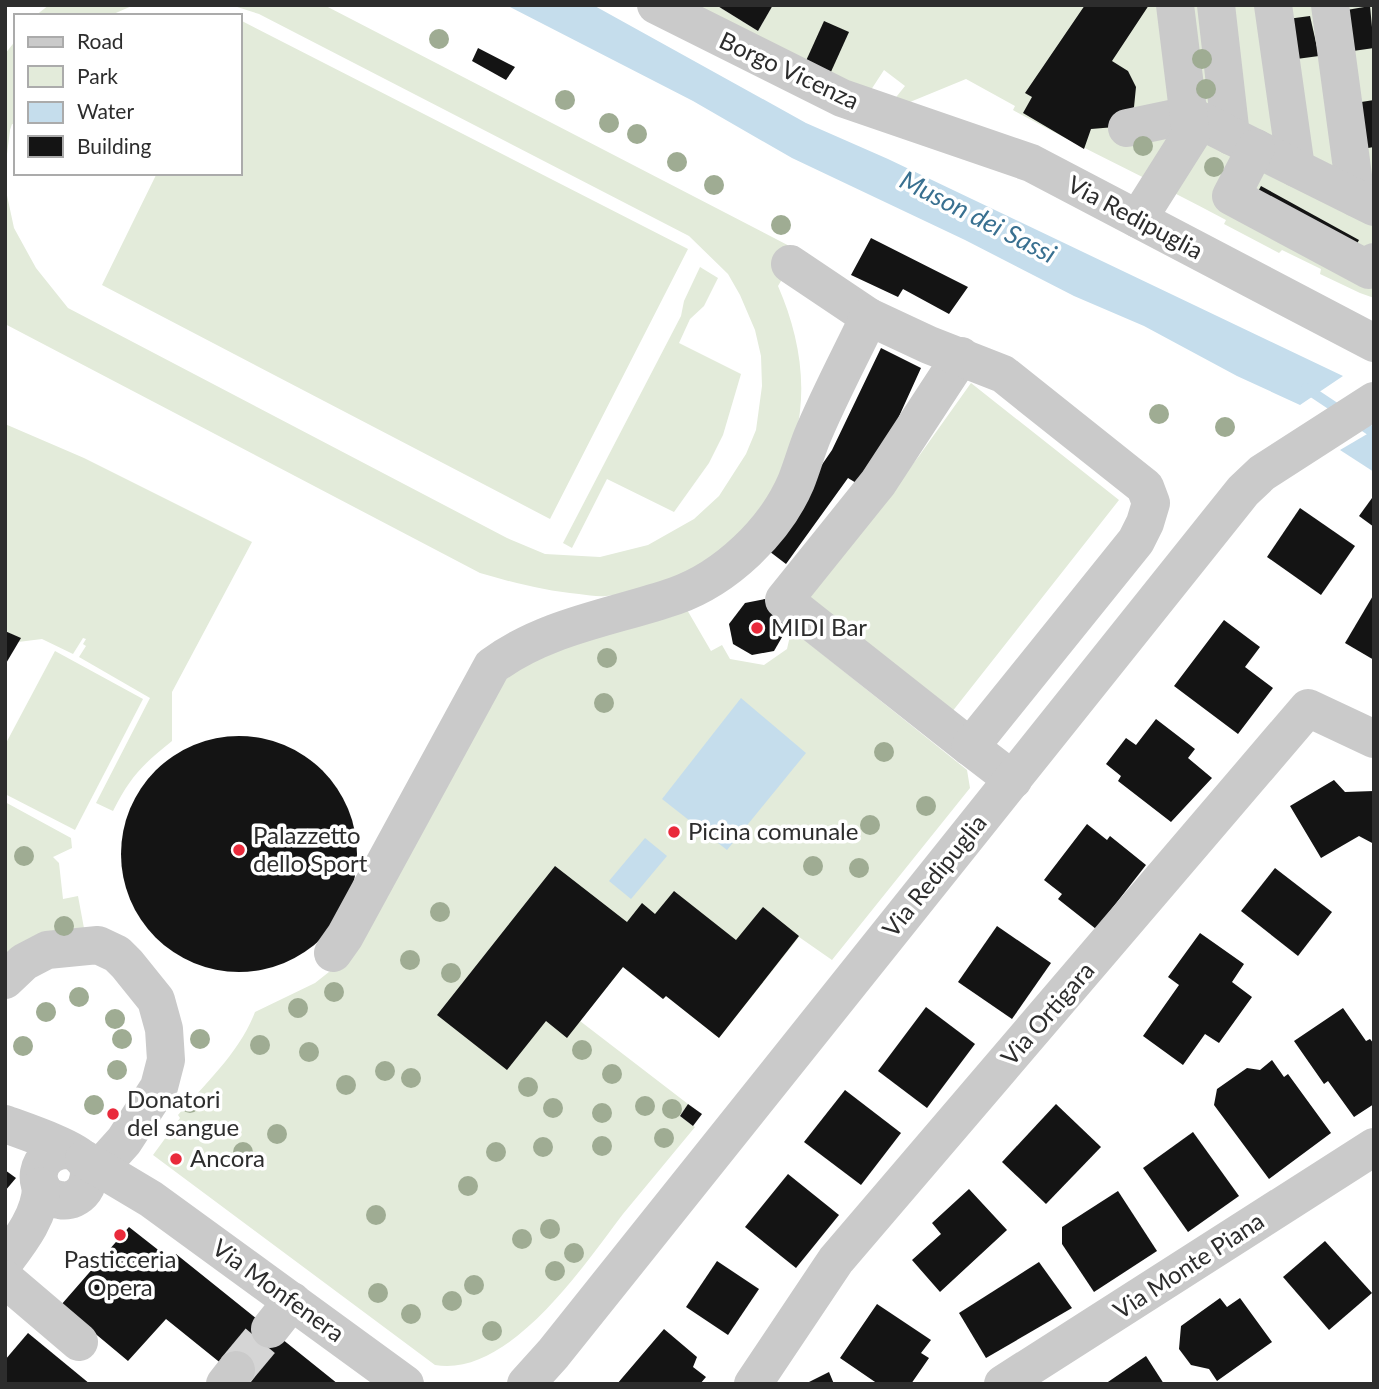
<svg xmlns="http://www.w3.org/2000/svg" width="1379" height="1389" font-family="Lato,sans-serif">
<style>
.green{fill:#e3ebda}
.water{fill:#c5ddec}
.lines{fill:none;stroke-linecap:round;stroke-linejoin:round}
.stream{stroke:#c5ddec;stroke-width:10}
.building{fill:#141414}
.minor-tunnel{stroke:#d5d5d5;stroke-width:38;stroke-dasharray:38 19;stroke-linecap:butt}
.minor{stroke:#cacaca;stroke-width:38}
.tree{fill:#9fac93}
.poi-dot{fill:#e92a3b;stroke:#fff;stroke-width:2.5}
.labels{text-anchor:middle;stroke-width:7;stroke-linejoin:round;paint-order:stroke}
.street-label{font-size:24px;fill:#2d2d2d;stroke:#fff}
.poi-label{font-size:24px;fill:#2d2d2d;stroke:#fff;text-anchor:start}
.water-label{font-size:26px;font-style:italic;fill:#397090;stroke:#fff}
</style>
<rect width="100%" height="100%" fill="#fff"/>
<g class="green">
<path d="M49,5H134L109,16H35Z"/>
<path d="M231,5H324L799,251L778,286C795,325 805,368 800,411C796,451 766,511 736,538C703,568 650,592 606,596C598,597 588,595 579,594C545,591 514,583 480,573L5,324V186L14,228L36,268L68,308L507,538L545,554L600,557L648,545L694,519L719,496L746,454L756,430L762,386L761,356L755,330L740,295L728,274L689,236L259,14Z"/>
<path d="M679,5H716L758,31L773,5H1374V298L1360,293L1320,274L1321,269L1282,250L1279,253L1224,224L1226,220C1156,182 1083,149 1013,110L1015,106L966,79L893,109L889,106L905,86L884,70L867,96Z"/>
<path d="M240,20L688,249L550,519L102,285L157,173H240Z"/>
<path d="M16,40V125L12,124L10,130L5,170V54Z"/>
<path d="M700,267L718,278L704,306L690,319L679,343L741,374L723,435L709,463L674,512L607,479L572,548L563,543L681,316L684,301Z"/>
<path d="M971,383L1119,500L948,717L802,604L919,456Z"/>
<path d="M5,424L84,458L252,542L172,692V741C143,764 130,777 113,811L96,803L150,698L79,657L86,646L83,644L86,639L83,638L73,654L42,639L18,642L20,638L5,631Z"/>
<path d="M686,608L711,651L722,645L730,659L764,665L787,649L790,636L801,637L967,770L970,788L832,960L799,937L719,1038L666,996L663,999L623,967L580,1021L688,1104L680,1116L695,1127C671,1156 647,1185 623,1214C584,1265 509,1378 435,1365L153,1155L180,1118L178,1115C205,1084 240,1052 255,1012L315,983L334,968L500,675L525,655Z"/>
<path d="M55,651L143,699L75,830L5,794V745Z"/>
<path d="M5,802L71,838L72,848L53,857L59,863L63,899L78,896L86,939L5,964Z"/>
</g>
<g class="water">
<path d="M506,5H593L806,123L888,159L1343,376L1300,405L1237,376L1144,326L1074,296L965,240L792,158L693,101Z"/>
<path d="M1374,430V472L1340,450Z"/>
<path d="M741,698L806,753L727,850L662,799Z"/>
<path d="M645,838L667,856L631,899L609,881Z"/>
</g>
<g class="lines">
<g class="stream">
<path d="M1306,388L1342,412"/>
<path d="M1356,421L1374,433"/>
</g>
</g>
<g class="building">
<path d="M716,5H773L758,31Z"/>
<path d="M1085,5H1149L1112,61L1128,71L1136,87L1134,107L1127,119L1115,127L1091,129L1084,149L1023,113L1032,97L1025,93Z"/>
<path d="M1370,6L1374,48L1346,52L1341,11Z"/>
<path d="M1310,16L1319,56L1289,60L1280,20Z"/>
<path d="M824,21L849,32L830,74L805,63Z"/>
<path d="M478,48L515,67L506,80L472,61Z"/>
<path d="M1374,100V147L1362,149L1355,103Z"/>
<path d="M1261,186L1359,240L1351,254L1253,201Z"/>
<path d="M871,238L968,287L949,314L903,289L898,297L851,275Z"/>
<path d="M881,348L921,368L866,489L848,478L786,564L765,548L832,450Z"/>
<path d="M1372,498L1374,499V527L1359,516Z"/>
<path d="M1300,508L1355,546L1321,595L1267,557Z"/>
<path d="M1374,594V660L1345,643Z"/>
<path d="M765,599L781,611L785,632L774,651L752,655L733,644L729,624L745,603Z"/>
<path d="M1224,620L1260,647L1245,667L1273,688L1238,734L1174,686Z"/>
<path d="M5,631L21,638L5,665Z"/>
<path d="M1156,719L1195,749L1188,758L1212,778L1171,822L1118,781L1121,776L1106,764L1126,738L1136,745Z"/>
<circle cx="239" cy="854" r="118"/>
<path d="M1334,780L1345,792L1374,791V844L1359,836L1321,858L1290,806Z"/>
<path d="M1087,824L1107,840L1110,836L1146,865L1096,929L1058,899L1062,894L1044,880Z"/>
<path d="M555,866L627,922L642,903L655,914L674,891L736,940L763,907L799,936L719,1038L666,996L663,999L623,967L567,1038L546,1021L507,1070L437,1015Z"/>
<path d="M1275,868L1332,912L1298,956L1241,911Z"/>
<path d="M997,926L1051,963L1012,1019L958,982Z"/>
<path d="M1200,933L1244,964L1232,982L1252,997L1219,1043L1205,1034L1183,1065L1143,1036L1179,985L1168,977Z"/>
<path d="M926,1007L975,1044L927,1108L878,1071Z"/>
<path d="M1343,1008L1366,1041L1370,1039L1374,1044V1104L1354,1117L1328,1081L1324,1084L1294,1041Z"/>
<path d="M1272,1060L1284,1077L1288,1074L1331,1133L1269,1179L1214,1105L1217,1089L1247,1068L1260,1070Z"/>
<path d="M845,1090L901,1133L861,1185L804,1142Z"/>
<path d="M688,1104L702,1114L693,1126L680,1116Z"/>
<path d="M1056,1104L1101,1147L1046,1204L1002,1162Z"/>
<path d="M1193,1132L1239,1196L1188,1232L1143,1168Z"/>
<path d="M5,1170L16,1178L5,1191Z"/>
<path d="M788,1174L839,1215L796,1268L745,1227Z"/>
<path d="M969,1189L1007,1230L940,1292L912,1260L941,1234L932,1223Z"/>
<path d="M1118,1191L1157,1251L1094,1292L1062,1244V1227Z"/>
<path d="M129,1227L171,1260L176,1254L338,1384H253L231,1366L228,1369L166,1319L128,1361L61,1305Z"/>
<path d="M1325,1241L1372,1293L1329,1330L1283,1277Z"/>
<path d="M717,1261L759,1289L728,1335L686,1307Z"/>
<path d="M1039,1262L1072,1308L986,1358L959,1313Z"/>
<path d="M1220,1298L1227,1307L1240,1298L1272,1342L1217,1381L1209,1369L1191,1365L1179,1349L1181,1326Z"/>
<path d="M877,1304L931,1340L921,1353L929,1358L911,1384H878L840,1358Z"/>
<path d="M664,1329L697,1357L693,1367L706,1377L700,1384H617Z"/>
<path d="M28,1333L90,1384H5V1360Z"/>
<path d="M1146,1356L1164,1384H1105Z"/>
<path d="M829,1372L834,1384H805Z"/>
</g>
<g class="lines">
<path class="minor-tunnel" d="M236,1370L270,1329"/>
<g class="minor">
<path d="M656,5L842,98L1031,163L1374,343"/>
<path d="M1216,5L1231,136"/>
<path d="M1273,5L1296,168"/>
<path d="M1330,5L1356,198"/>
<path d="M1127,128L1189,115L1374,207"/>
<path d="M1256,148L1231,196L1369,270L1374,262"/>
<path d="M1138,219L1191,135L1175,5"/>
<path d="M790,264L869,317"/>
<path d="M961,356L878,483L784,600L970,747"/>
<path d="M333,953L345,936L492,666C546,626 614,617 675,596C726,578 775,531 796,482C802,467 806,452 812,437C829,396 850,357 869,317L929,345L1003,374L1145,487L1151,503L1145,523L1136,541L970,747L1013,780"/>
<path d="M5,980L24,962L47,950L98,945L117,954L127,964L156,1000L164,1029L166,1060L159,1087L124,1141L88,1181"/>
<path d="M5,1124C21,1130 75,1148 84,1160C91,1168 90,1181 84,1190C79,1197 70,1202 60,1200C27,1195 34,1148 69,1150"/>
<path d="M84,1159L151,1199L405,1384"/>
<path d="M5,1261C21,1240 41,1214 41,1186"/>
<path d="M5,1279L79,1342"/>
<path d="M270,1329L292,1301"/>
<path d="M225,1384L236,1370"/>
<path d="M526,1384L553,1354L1243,491L1262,473L1374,401"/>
<path d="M753,1384L836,1260L1308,708L1374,739"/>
<path d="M1003,1384L1374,1147"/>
</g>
</g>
<g class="tree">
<circle cx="439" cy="39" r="10"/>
<circle cx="1202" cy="59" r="10"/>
<circle cx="1206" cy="89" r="10"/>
<circle cx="565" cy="100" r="10"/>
<circle cx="609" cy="123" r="10"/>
<circle cx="637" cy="134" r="10"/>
<circle cx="1143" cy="146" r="10"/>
<circle cx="677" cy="162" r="10"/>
<circle cx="1214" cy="167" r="10"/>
<circle cx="714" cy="185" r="10"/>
<circle cx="781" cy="225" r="10"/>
<circle cx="1159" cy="414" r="10"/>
<circle cx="1225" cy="427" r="10"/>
<circle cx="607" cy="658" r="10"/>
<circle cx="604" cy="703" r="10"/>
<circle cx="884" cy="752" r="10"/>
<circle cx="926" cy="806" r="10"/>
<circle cx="870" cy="825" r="10"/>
<circle cx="24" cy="856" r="10"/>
<circle cx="813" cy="866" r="10"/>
<circle cx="859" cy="868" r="10"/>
<circle cx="440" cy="912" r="10"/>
<circle cx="64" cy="926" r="10"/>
<circle cx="410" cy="960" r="10"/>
<circle cx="451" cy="973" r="10"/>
<circle cx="334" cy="992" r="10"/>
<circle cx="79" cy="997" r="10"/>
<circle cx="298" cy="1008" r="10"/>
<circle cx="46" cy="1012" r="10"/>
<circle cx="115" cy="1019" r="10"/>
<circle cx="122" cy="1039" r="10"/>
<circle cx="200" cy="1039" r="10"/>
<circle cx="260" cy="1045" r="10"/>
<circle cx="23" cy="1046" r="10"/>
<circle cx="582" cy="1050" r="10"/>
<circle cx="309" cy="1052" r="10"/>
<circle cx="117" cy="1070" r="10"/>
<circle cx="385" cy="1071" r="10"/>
<circle cx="612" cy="1074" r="10"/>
<circle cx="411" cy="1078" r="10"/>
<circle cx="346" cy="1085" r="10"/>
<circle cx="528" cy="1087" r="10"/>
<circle cx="190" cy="1103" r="10"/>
<circle cx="94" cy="1105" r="10"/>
<circle cx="645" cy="1106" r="10"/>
<circle cx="553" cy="1108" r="10"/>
<circle cx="672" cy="1109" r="10"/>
<circle cx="602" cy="1113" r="10"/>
<circle cx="277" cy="1134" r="10"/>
<circle cx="664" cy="1138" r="10"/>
<circle cx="602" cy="1146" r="10"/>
<circle cx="543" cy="1147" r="10"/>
<circle cx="243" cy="1152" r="10"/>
<circle cx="496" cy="1152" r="10"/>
<circle cx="468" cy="1186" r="10"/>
<circle cx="376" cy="1215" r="10"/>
<circle cx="550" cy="1229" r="10"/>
<circle cx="522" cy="1239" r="10"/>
<circle cx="574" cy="1253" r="10"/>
<circle cx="555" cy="1271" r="10"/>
<circle cx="474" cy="1285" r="10"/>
<circle cx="378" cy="1293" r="10"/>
<circle cx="452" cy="1301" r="10"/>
<circle cx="411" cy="1314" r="10"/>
<circle cx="492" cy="1331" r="10"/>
</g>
<g class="poi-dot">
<circle cx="757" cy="628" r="7"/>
<circle cx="674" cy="832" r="7"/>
<circle cx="239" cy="850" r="7"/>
<circle cx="113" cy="1114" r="7"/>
<circle cx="176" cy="1159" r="7"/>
<circle cx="120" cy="1235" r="7"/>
</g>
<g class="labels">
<g class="street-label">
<text transform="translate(789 71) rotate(25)" y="8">Borgo Vicenza</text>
<text transform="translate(1135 218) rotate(28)" y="8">Via Redipuglia</text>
<text transform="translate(935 876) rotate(-51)" y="8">Via Redipuglia</text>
<text transform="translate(1048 1014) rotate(-49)" y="8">Via Ortigara</text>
<text transform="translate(1189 1266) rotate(-33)" y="8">Via Monte Piana</text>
<text transform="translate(278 1291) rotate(36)" y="8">Via Monfenera</text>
</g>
<g class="poi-label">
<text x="771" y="636">MIDI Bar</text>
<text x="688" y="840">Picina comunale</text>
<text x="253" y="844">Palazzetto<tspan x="253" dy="28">dello Sport</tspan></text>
<text x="127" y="1108">Donatori<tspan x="127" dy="28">del sangue</tspan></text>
<text x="190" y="1167">Ancora</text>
<text x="120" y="1268" text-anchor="middle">Pasticceria<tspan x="120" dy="28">Opera</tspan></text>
</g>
<g class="water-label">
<text transform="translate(978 217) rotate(27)" y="9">Muson dei Sassi</text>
</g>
</g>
<rect width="1379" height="1389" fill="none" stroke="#2d2d2d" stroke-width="14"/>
<rect x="14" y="14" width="228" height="161" fill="#ffffff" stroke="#ababab" stroke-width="2"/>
<rect x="28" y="37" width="35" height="10" fill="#cacaca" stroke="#ababab" stroke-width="2"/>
<text x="77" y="49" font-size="21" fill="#2d2d2d">Road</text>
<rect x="28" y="66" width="35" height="21" fill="#e3ebda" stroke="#ababab" stroke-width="2"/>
<text x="77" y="84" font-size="21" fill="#2d2d2d">Park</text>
<rect x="28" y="102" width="35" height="21" fill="#c5ddec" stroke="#ababab" stroke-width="2"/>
<text x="77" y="119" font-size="21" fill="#2d2d2d">Water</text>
<rect x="28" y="136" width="35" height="21" fill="#141414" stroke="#ababab" stroke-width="2"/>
<text x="77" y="154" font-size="21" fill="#2d2d2d">Building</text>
</svg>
